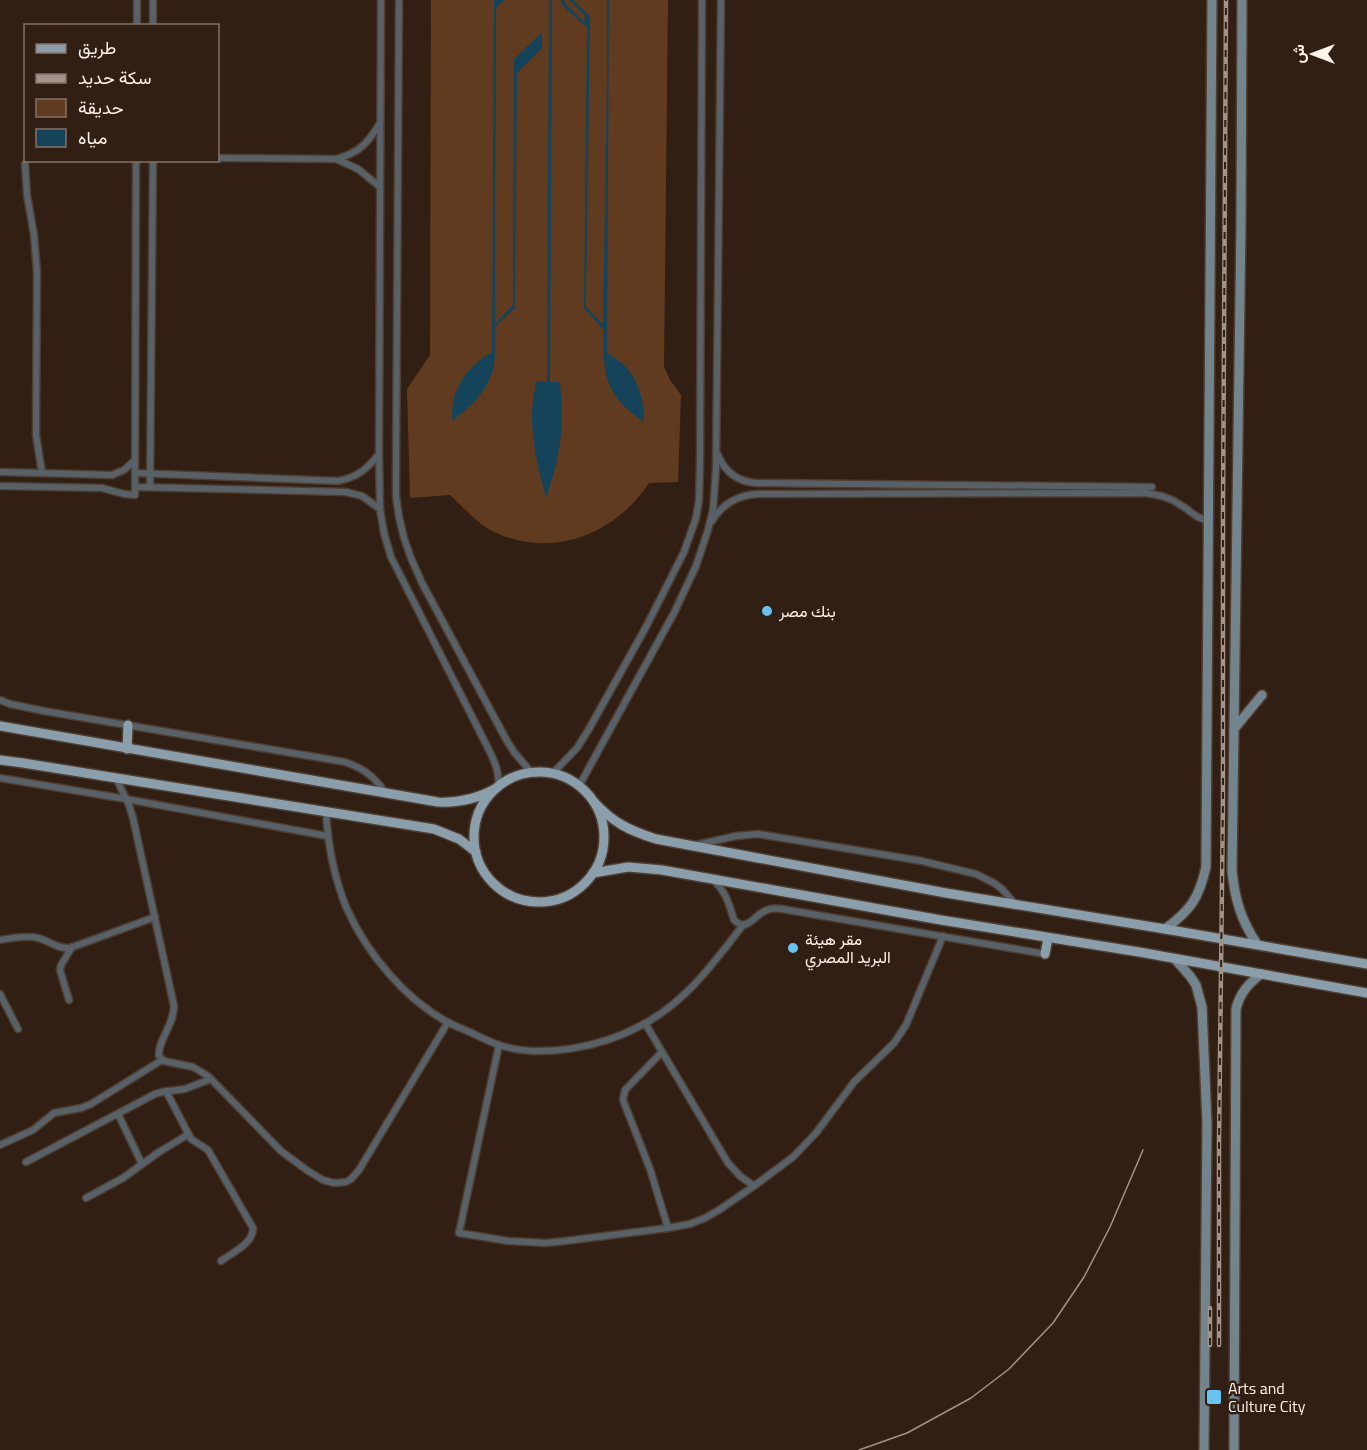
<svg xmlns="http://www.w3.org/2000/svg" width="1367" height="1450" font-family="'Titillium Web',Vazirmatn,sans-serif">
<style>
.green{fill:#613b1f}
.water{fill:#154359}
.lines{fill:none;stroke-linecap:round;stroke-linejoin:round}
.street-casing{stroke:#4e3d31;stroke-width:9}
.secondary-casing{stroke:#4e3d31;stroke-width:12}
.primary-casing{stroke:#4e3d31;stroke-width:12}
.street{stroke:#576167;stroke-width:6}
.secondary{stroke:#74848d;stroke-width:9}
.primary{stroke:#8a9fab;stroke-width:9}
.tram{stroke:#a19388;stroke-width:1.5}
.rail-casing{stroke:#a19388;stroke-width:4.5}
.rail{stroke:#311f13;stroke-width:2;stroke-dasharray:7;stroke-linecap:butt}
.poi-dot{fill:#69c3f1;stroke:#311f13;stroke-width:2}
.labels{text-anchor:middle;stroke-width:5;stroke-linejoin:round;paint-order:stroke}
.poi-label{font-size:16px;fill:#fef2e9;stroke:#311f13;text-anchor:start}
</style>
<rect width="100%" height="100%" fill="#311f13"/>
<path class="green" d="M431,0H668L664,367L670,380L681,395L678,482L649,483C615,535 550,560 492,531C480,526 461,505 450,495L410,498L407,389L430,355Z"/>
<g class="water">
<path d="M494,0H504L496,8L495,324L513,305L514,59L542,32V48L517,73L515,308L495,327C495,339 496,353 494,365C489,390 471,407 452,421C451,389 465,368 492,352Z"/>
<path d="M549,0H552L550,382H560C564,428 561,455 546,498C538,469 531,439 532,409C533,400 535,390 536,381L547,382Z"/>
<path d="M561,0H565L564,2L584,22L585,16L569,0H573L590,16L586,307L603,324L607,75V0H609L607,353C611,356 616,358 619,361C638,375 644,400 644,422C603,394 604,374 603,329L584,308L587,28L561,4Z"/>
</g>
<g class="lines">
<defs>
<g id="street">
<path d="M153,0V26"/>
<path d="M381,0L379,453L380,509L384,533L391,557L490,752C495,763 500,774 498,786"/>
<path d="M399,0L396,475V496L399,517L404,538L411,558L422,583L507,741L514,752L531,772"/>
<path d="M137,26V0"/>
<path d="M218,158L336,159C359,153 368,143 380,123"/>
<path d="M336,159L358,169L380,187"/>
<path d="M25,164L27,195L34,235L37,272L36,435L42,473"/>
<path d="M718,455C725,472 738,482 757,483L1152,487"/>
<path d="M0,472L112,475L124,470L135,460"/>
<path d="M135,473L338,481C358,477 367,469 379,454"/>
<path d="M0,486L102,488L124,494L135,495L136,160"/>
<path d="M135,487L346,492L362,496L380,509"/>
<path d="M150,487L153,160"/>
<path d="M712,521C723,503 738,495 758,494L1146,493C1158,495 1169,497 1179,504C1190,510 1197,520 1209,520"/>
<path d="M0,700L10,704L44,711L345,762C363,768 376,777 385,793"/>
<path d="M553,773L577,748L589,729L646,627L684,552L696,518L699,500L700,463L702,0"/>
<path d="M0,778L126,799L327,836"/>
<path d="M116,778L129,805L133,818L174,1006C174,1025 157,1042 159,1056L164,1061L193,1067L208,1076L281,1151L308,1171L323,1180L334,1183L346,1182L351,1179L359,1170L448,1022"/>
<path d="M579,786L674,613L696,566L708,530L713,510L716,469L721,0"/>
<path d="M326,812C328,846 334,878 347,909C367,954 406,1000 449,1023C457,1027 466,1030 474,1034C482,1038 490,1042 499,1045C542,1059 601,1047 640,1026C684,1004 713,964 743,925"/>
<path d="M696,845L736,836L758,834L922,861L976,874L994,883L1002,889L1015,904"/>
<path d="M712,879C726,891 729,904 734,920C747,932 752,918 763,912C769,908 775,908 782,909L1045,954"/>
<path d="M0,940C11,938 27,935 38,938C50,941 57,949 70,948L155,917"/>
<path d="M0,994L18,1029"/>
<path d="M69,1000L60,970L61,965L72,947"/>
<path d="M645,1023L728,1163L740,1176L754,1186"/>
<path d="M499,1045L459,1233L508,1241L546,1243L565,1241L668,1228L690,1224L705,1218L719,1210L754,1186L793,1157L816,1133L854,1082L894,1043L906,1025L943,936"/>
<path d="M662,1052L625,1090L623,1100L650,1169L668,1228"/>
<path d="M166,1091L191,1139L208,1150L253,1228C253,1244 233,1252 221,1261"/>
<path d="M118,1114L142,1164"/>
<path d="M0,1145L33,1130L54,1113L81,1108L91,1104L162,1060"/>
<path d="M26,1162L155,1094L162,1092L185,1089L211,1079"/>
<path d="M86,1198L123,1178L159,1152L189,1134"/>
</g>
<g id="secondary">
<path d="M1242,0L1241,223L1232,871C1235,900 1241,920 1257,944"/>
<path d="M1234,729L1262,695"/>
<path d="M1165,929C1191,910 1199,898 1206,867L1212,0"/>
<path d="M1175,959L1190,976L1196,985L1202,1007L1207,1123L1204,1450"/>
<path d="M1234,1450L1236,1009C1240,993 1248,984 1261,974"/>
</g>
<g id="primary">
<path d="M0,726L438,802C459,803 477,799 495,789"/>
<path d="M127,749L128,725"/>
<path d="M0,760L23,763L434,829L459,839L476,852"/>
<circle cx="539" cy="837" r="65"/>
<path d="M594,802C614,823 628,830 656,839L946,893L1165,929L1367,964"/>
<path d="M593,873L628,867L662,870L941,920L1139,952L1367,993"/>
<path d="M1045,954L1048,938"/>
</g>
</defs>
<use href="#street" class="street-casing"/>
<use href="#secondary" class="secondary-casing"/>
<use href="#primary" class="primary-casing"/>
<use href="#street" class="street"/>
<use href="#secondary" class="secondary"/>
<use href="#primary" class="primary"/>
<path class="tram" d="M859,1450L907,1433L971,1398L1009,1369L1053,1323L1084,1277L1110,1227L1143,1150"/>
<defs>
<g id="rail">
<path d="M1210,1345V1308"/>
<path d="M1219,1345V1143L1223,799V508L1226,0"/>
</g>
</defs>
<use href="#rail" class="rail-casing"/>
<use href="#rail" class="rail"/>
</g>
<g class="poi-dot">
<circle cx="767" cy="611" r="6"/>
<circle cx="793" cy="948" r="6"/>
<rect x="1206" y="1389" width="16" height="16" rx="3"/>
</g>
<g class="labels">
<g class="poi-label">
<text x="779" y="617">بنك مصر</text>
<text x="805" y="945">مقر هيئة<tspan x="805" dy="18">البريد المصري</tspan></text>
<text x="1228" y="1394">Arts and<tspan x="1228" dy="18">Culture City</tspan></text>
</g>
</g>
<rect x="24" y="24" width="195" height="138" fill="#311f13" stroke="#837369" stroke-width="1.5"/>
<rect x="36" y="44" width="30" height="9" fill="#8a9fab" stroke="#837369" stroke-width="1.5"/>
<text x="78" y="54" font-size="18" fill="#fef2e9">طريق</text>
<rect x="36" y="74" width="30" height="9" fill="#a19388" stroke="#837369" stroke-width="1.5"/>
<text x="78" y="84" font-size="18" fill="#fef2e9">سكة حديد</text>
<rect x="36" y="99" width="30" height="18" fill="#613b1f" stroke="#837369" stroke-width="1.5"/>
<text x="78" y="114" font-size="18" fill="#fef2e9">حديقة</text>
<rect x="36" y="129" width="30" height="18" fill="#154359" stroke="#837369" stroke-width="1.5"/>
<text x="78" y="144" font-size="18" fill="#fef2e9">مياه</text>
<g transform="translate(1313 54) rotate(270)" stroke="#311f13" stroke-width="4.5" paint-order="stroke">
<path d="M0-4.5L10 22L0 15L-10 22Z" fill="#fef2e9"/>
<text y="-9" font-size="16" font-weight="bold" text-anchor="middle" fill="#fef2e9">ش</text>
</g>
</svg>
